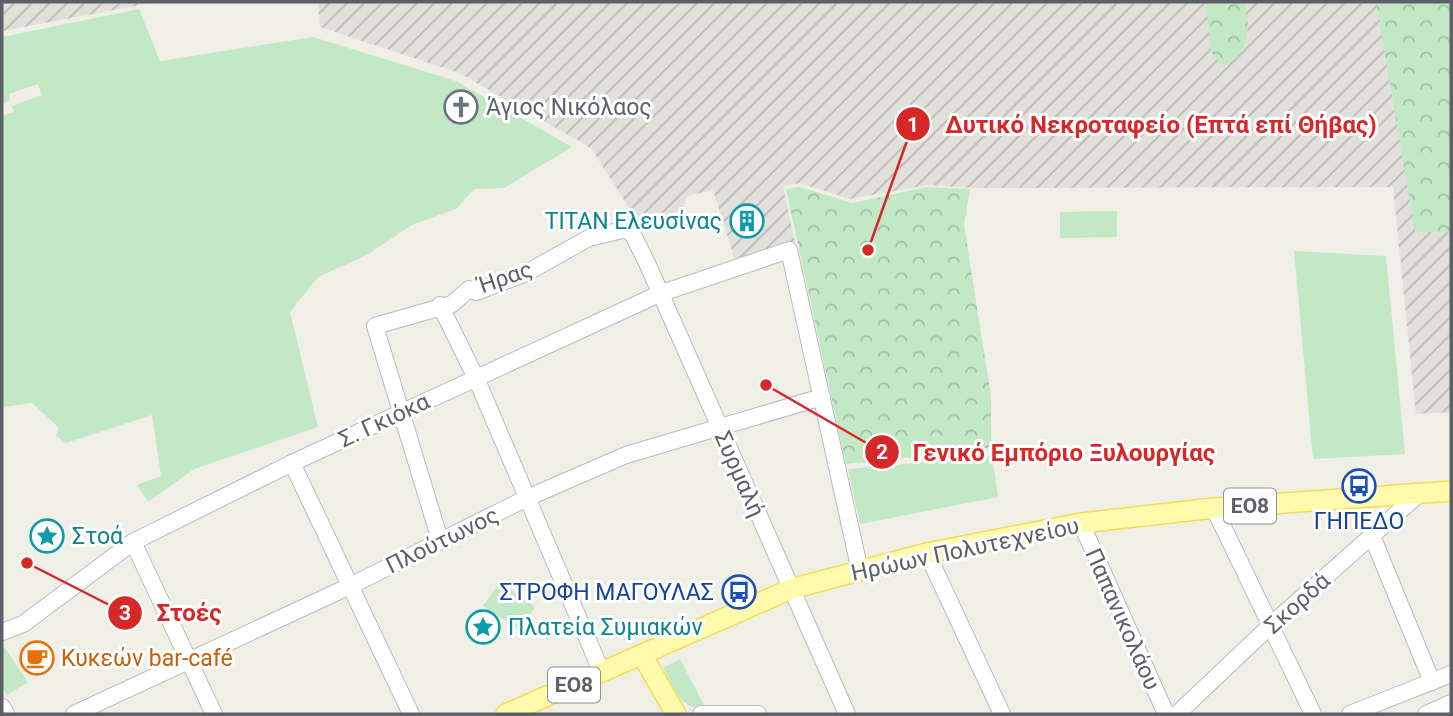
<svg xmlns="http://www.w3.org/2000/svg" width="1453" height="716" font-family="Roboto,sans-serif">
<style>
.industrial{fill:url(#industrial-furrows)}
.forest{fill:url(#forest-crowns)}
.park{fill:#c2e8c6}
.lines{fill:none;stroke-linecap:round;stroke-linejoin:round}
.minor-casing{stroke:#b8bac0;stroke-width:18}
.major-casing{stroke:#f7da58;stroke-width:22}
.minor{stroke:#fff;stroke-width:16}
.major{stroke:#fffaac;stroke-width:19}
.labels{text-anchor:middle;stroke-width:6;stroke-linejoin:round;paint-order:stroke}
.shield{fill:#fff;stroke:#8e9095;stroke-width:2}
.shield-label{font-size:21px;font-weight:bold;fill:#5d6067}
.worship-label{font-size:23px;fill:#5b616d;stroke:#fff;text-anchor:start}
.culture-label{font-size:23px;fill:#0d838f;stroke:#fff;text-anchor:start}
.street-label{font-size:23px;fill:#5d6067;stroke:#fff}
.transit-label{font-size:23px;fill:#164399;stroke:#fff}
.food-label{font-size:23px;fill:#c56008;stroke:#fff;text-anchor:start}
.leader{fill:none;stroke:#d62828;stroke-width:2.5}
.callout-dot{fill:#d62828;stroke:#fff;stroke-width:2.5}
.mark-label{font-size:21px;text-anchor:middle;font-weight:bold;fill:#fff}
.callout-label{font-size:24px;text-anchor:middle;font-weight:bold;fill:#d62828;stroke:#fff;stroke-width:6;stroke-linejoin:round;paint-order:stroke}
</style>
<defs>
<pattern id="industrial-furrows" width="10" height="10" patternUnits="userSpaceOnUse" patternTransform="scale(1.75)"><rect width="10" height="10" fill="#e1e0da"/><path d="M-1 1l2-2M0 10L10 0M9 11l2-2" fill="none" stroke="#bab9b5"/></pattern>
<pattern id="forest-crowns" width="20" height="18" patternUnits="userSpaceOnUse" patternTransform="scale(1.75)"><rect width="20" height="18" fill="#c2e8c6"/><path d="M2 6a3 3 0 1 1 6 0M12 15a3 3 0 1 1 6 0" fill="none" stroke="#a1bfa5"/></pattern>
</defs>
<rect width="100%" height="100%" fill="#f0efe6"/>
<g class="industrial">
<path d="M2,2H156L2,31Z"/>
<path d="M318,2H1451V412L1416,414L1393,187L975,188L927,185L850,199L800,183L783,186L795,243L736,263L713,190L687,196L683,210L639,224L591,148L459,73L320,27Z"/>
</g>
<g class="forest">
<path d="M1206,2H1244C1251,25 1250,58 1222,65L1211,52Z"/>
<path d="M1376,2H1451V232H1415Z"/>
<path d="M800,187L852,203L927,187L970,189L964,225L991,396V445L985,450L846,464L786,189Z"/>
</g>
<g class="park">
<path d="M139,9L160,61L313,37L456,81L572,147L504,188L474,189L456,209L412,225L367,255L318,277L290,312L318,427L194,469L148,502L137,485L161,476L152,415L66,443L56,436L58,427L32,403L2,407V116L14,112L12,106L42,95L38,84L9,94L10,100L2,104V37Z"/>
<path d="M1117,211V237L1060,238V212Z"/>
<path d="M1294,251L1386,256L1405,454L1313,459Z"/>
<path d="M992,456L998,497L860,524L848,469Z"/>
<path d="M500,582L535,607L520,630L483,606Z"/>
<path d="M2,644L28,682L7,695L2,686Z"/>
<path d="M680,659L706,709C679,709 675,689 663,668Z"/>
</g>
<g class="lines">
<defs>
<g id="minor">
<path d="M440,305L476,378L602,673"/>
<path d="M292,463L411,714"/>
<path d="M1214,508L1313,714"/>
<path d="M1081,523L1166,714"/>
<path d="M1372,536L1432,682"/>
<path d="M440,540L375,326L452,304L469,289L476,292L526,273L589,238L626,229L633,235L647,263L847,714"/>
<path d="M133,542L214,714"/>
<path d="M927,553L1002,714"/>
<path d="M2,632L23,624L133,542L292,463L659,294L789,250L860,571"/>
<path d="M2,707L6,714"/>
<path d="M74,714L350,586L527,498L626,455L822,397"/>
<path d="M701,714H758"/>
<path d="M1177,714L1271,625L1420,493"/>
<path d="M1350,714L1451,674"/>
<path d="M1426,714L1451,703"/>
</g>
<g id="major">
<path d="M642,655L676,714"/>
<path d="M506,714L791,589L927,553L1081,523L1214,508L1451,491"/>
</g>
</defs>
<use href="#minor" class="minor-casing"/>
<use href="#major" class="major-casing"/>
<use href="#minor" class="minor"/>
<use href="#major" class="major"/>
</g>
<defs>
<symbol id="church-ring" viewBox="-11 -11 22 22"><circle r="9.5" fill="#fff" stroke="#6b7280" stroke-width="1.5"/><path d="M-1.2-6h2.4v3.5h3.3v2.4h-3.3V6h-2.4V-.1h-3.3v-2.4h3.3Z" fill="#6b7280"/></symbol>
<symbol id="building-ring" viewBox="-11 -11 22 22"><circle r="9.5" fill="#fff" stroke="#0f9aa8" stroke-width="1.5"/><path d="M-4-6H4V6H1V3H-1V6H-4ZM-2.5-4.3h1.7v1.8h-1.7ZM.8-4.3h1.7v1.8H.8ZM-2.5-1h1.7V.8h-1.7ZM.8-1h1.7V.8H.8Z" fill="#0f9aa8"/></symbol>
<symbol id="bus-ring" viewBox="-11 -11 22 22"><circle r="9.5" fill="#fff" stroke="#1a4fb4" stroke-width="1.5"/><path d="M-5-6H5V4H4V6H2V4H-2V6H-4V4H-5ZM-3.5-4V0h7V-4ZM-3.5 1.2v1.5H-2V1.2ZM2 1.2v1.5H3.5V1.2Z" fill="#1a4fb4"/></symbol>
<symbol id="sight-ring" viewBox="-11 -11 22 22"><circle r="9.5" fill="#fff" stroke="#0f9aa8" stroke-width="1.5"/><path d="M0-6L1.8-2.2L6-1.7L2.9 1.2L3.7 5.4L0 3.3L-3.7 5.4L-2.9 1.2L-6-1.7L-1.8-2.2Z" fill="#0f9aa8"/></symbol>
<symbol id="cafe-ring" viewBox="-11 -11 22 22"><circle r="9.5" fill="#fff" stroke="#e8710a" stroke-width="1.5"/><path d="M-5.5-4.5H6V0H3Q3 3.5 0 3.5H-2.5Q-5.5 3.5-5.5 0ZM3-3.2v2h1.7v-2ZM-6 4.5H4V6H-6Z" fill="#e8710a"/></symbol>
</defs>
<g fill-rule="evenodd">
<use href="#church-ring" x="442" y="88" width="38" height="38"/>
<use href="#building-ring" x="728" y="202" width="38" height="38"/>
<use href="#bus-ring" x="1340" y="467" width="38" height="38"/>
<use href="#sight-ring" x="28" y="517" width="38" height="38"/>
<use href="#bus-ring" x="720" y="573" width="38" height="38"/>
<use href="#sight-ring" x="464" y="608" width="38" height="38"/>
<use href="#cafe-ring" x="18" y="639" width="38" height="38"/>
</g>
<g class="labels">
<g class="shield">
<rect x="1224" y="488.5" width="52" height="35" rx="5"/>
<rect x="548" y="667.5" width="52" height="35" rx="5"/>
</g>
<g class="shield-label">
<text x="1250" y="513">ΕΟ8</text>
<text x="574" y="692">ΕΟ8</text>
</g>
<g class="worship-label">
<text x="486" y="115">Άγιος Νικόλαος</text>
</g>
<g class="culture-label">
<text x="722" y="229" text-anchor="end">TITAN Ελευσίνας</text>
<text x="72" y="544">Στοά</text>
<text x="508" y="635">Πλατεία Συμιακών</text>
</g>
<g class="street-label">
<text transform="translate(505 277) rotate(-19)" y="8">Ήρας</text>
<text transform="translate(384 420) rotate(-25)" y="8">Σ. Γκιόκα</text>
<text transform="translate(740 474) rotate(66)" y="8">Συρμαλή</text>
<text transform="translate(442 540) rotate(-26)" y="8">Πλούτωνος</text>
<text transform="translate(965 549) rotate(-12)" y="8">Ηρώων Πολυτεχνείου</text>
<text transform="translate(1297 603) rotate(-42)" y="8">Σκορδά</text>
<text transform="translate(1123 619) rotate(66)" y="8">Παπανικολάου</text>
</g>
<g class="transit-label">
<text x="1359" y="529">ΓΗΠΕΔΟ</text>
<text x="714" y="600" text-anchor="end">ΣΤΡΟΦΗ ΜΑΓΟΥΛΑΣ</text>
</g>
<g class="food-label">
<text x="61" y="666">Κυκεών bar-café</text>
</g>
</g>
<path class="leader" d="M868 250L913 124M766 385L882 452M27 563L125 613"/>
<g class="callout-dot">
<circle cx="868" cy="250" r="7"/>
<circle cx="766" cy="385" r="7"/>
<circle cx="27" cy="563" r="7"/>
<circle cx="913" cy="124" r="18"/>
<circle cx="882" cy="452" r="18"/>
<circle cx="125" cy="613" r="18"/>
</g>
<g class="mark-label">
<text x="913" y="132">1</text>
<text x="882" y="459">2</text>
<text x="125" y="620">3</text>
</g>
<g class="callout-label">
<text x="1161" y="133">Δυτικό Νεκροταφείο (Επτά επί Θήβας)</text>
<text x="1064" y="461">Γενικό Εμπόριο Ξυλουργίας</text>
<text x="189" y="621">Στοές</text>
</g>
<rect width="1453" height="716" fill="none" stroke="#5d6067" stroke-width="7"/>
</svg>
